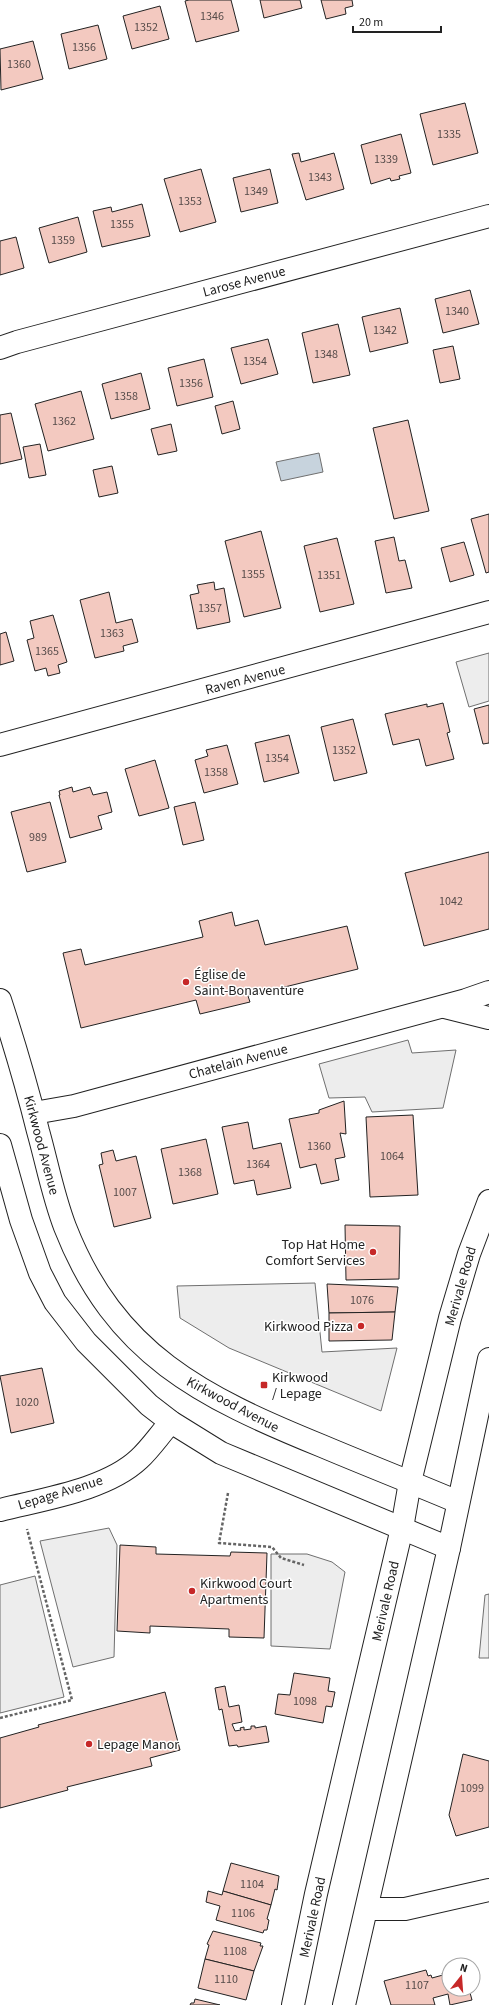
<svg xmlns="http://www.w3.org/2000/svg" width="489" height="2005" font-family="'Source Sans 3',sans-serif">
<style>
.parking{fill:#ededed;stroke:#6f6f6f}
.water{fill:#c7d3dd;stroke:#6f6f6f}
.building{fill:#f3c9c0;stroke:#222}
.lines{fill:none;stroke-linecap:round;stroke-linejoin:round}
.street-casing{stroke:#222;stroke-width:24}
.secondary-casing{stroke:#222;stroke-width:24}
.path{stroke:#646464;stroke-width:2.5;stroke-dasharray:3 2;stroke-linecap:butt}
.street{stroke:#fff;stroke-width:22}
.secondary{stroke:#fff;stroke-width:22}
.poi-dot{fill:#c62828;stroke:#fff;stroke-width:1.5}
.labels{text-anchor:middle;stroke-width:3;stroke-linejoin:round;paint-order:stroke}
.number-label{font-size:12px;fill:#564c4a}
.street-label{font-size:14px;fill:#222;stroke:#fff}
.poi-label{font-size:14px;fill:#222;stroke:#fff;text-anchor:start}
</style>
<rect width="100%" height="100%" fill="#fff"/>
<g class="parking">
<path d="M489,653V701L469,707L456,662Z"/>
<path d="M408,1040L412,1053L456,1050L443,1108L372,1112L365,1097L329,1098L319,1064Z"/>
<path d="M315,1283L322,1352L397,1348L381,1411L229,1348L180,1318L177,1286Z"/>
<path d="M109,1528L117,1545L114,1657L73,1667L40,1541Z"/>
<path d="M271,1554H307L332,1562L345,1572L330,1649L271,1646Z"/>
<path d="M35,1576L64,1697L0,1713V1585Z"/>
<path d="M489,1594V1658H479L485,1595Z"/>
</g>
<path class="water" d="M319,453L323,472L281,481L276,462Z"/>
<g class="building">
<path d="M189,0H231L239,31L196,42L185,1Z"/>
<path d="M260,0H300L302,8L264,18Z"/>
<path d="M321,0H352L353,6L345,8L346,14L326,19Z"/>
<path d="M160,6L169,39L132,49L123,16Z"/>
<path d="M98,25L107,59L69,69L61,34Z"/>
<path d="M33,41L43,79L1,90L0,49Z"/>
<path d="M465,103L478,153L433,165L420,114Z"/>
<path d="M401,134L411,173L399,176L400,179L391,181L390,178L371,184L361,145Z"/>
<path d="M299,153L301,162L334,153L344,189L306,200L292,154Z"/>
<path d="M201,169L216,222L180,232L164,179Z"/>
<path d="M270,169L278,203L241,212L233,178Z"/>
<path d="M142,204L150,236L102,247L93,211L111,207L112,212Z"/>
<path d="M78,217L87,252L49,263L39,228Z"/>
<path d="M16,237L24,268L0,275V241Z"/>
<path d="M470,290L479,324L443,333L435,299Z"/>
<path d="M400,308L408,343L370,352L362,317Z"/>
<path d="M338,324L350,375L313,383L302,333Z"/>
<path d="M268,339L278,374L241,384L231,348Z"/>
<path d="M453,346L460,379L440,383L433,350Z"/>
<path d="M204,359L213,397L177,406L168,368Z"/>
<path d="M141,373L150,409L111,419L102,384Z"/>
<path d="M81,391L94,439L48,451L35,404Z"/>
<path d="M233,401L240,429L222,434L215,406Z"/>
<path d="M11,413L22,459L0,464V415Z"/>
<path d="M408,420L429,511L394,519L373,428Z"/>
<path d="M171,424L177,451L158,455L151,429Z"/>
<path d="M40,444L46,475L29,478L23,447Z"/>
<path d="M112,466L118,493L99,497L93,470Z"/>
<path d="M489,514V572L486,573L471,519Z"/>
<path d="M261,531L281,608L244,617L225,541Z"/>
<path d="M394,537L399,561L405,560L412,588L386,593L375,541Z"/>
<path d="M337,538L354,604L320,612L304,546Z"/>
<path d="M464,542L474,575L450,582L441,548Z"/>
<path d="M214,582L215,590L224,588L230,622L197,629L190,595L199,593L197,585Z"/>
<path d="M109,592L116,623L132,619L138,642L123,646L124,651L95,658L80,600Z"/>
<path d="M53,615L67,662L58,665L60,673L48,676L46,668L35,671L27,640L34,638L30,621Z"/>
<path d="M6,632L14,661L0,665V634Z"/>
<path d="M443,703L450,732L447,733L454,759L426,766L419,739L393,745L385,714L427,704V707Z"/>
<path d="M489,705V743L483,744L474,709Z"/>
<path d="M353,719L367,773L334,781L321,727Z"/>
<path d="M289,735L299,773L264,782L255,743Z"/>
<path d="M227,745L238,784L204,793L195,760L208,756L206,750Z"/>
<path d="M155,760L169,808L139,816L125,769Z"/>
<path d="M72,787L73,792L90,787L93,795L107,792L112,812L98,816L102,829L70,838L59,795H60L59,791Z"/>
<path d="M50,802L66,862L27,872L11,812Z"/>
<path d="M195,802L204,840L183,845L174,807Z"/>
<path d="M489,852V929L424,946L405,873Z"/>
<path d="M232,912L235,926L258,920L265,945L347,926L358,969L248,996L250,1002L200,1014L196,1000L81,1028L63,953L81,949L85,965L203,937L199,921Z"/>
<path d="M344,1101L346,1134L340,1133L345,1157L335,1159L339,1180L321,1184L316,1164L300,1168L289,1119L319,1113V1110Z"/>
<path d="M413,1115L418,1195L370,1197L366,1117Z"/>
<path d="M248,1122L253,1149L281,1143L291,1188L257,1195L254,1180L234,1184L222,1127Z"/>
<path d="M206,1139L218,1194L173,1204L161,1149Z"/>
<path d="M113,1150L116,1161L136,1156L151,1218L114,1227L99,1165L103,1164L101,1153Z"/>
<path d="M345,1225L400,1226L399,1279L346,1280Z"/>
<path d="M327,1284L398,1287L395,1312L329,1313Z"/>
<path d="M395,1312L392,1340L329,1341V1313Z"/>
<path d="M42,1368L54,1423L11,1433L0,1376Z"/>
<path d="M120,1545L156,1547V1554L230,1556L231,1552L267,1553L264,1638L229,1637V1629L150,1626V1633L117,1631Z"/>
<path d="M294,1673L330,1678L328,1691L335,1692L332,1707L326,1706L323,1723L275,1714L278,1694L290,1695Z"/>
<path d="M225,1686L229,1707L239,1705L242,1722L232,1724L235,1731L241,1730L240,1728L244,1727V1730L251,1729V1726H255V1728L266,1726L269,1742L238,1747L237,1745L229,1746L222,1709L219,1710L215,1688Z"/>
<path d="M165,1692L180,1750L150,1758L152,1766L67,1787L68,1790L0,1808V1738L39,1727L38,1725Z"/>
<path d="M463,1754L489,1761V1827L456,1836L449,1815Z"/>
<path d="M231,1863L279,1876L277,1890L275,1889L271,1905L223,1891Z"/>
<path d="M208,1891L222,1895L223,1891L271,1905L267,1919L269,1920L267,1930H264L263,1933L216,1920L220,1906L206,1902Z"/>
<path d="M213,1931L261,1943L260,1946H263L254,1971L205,1959L209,1945L207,1944Z"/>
<path d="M205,1959L254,1971L246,2000L198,1988Z"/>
<path d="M426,1970L428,1976L431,1975L432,1978L443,1975L442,1973L449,1971V1989H469L472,2000L450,2005L448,1994L433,1998L435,2005H391L384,1981Z"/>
<path d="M195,1999L220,2005H190L191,2003H194Z"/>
</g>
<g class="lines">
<defs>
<g id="street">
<path d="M0,348L17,342L489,216"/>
<path d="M0,745L489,612"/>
<path d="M445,1007L489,1018"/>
<path d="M34,1113L74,1106L466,1000L489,992"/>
<path d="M0,1510C43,1499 106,1490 139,1459C151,1448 160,1434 171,1422"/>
<path d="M367,1909H405L489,1890"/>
</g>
<g id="secondary">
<path d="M0,1000C14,1043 27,1087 38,1131C47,1163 53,1196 65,1227C115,1355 202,1397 322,1446C367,1465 413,1483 458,1502"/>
<path d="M0,1145L21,1220L40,1273L55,1302L86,1342L149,1405L171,1422L221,1453L449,1548"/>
<path d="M293,2005L316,1894L402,1528L410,1482L450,1318L469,1254L489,1201"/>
<path d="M344,2005L449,1548L489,1359"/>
</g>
</defs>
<use href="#street" class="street-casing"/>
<use href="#secondary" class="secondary-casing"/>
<g class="path">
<path d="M228,1493L219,1543L272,1547L281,1558L304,1565"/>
<path d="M0,1718L72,1700L27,1529"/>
</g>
<use href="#street" class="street"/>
<use href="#secondary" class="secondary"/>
</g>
<g class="poi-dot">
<circle cx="186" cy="982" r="4"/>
<circle cx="373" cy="1252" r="4"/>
<circle cx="361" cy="1326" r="4"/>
<rect x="260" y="1381" width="8" height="8" rx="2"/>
<circle cx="192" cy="1591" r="4"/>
<circle cx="89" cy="1744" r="4"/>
</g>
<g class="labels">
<g class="number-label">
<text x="212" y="20">1346</text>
<text x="146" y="31">1352</text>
<text x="84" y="51">1356</text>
<text x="19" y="68">1360</text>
<text x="449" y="138">1335</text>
<text x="386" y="163">1339</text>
<text x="320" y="181">1343</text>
<text x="256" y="195">1349</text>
<text x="190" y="205">1353</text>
<text x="122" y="228">1355</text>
<text x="63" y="244">1359</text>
<text x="457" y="315">1340</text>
<text x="385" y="334">1342</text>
<text x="326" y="358">1348</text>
<text x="255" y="365">1354</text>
<text x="191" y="387">1356</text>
<text x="126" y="400">1358</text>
<text x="64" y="425">1362</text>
<text x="253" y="578">1355</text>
<text x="329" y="579">1351</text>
<text x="210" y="612">1357</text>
<text x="112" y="637">1363</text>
<text x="47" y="655">1365</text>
<text x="344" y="754">1352</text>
<text x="277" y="762">1354</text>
<text x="216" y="776">1358</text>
<text x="38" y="841">989</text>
<text x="451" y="905">1042</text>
<text x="319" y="1150">1360</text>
<text x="392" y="1160">1064</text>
<text x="258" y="1168">1364</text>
<text x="190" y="1176">1368</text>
<text x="125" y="1196">1007</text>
<text x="362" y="1304">1076</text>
<text x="27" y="1406">1020</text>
<text x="305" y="1705">1098</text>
<text x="472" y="1792">1099</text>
<text x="252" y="1888">1104</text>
<text x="243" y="1917">1106</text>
<text x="235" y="1955">1108</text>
<text x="226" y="1983">1110</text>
<text x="417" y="1989">1107</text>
</g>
<g class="street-label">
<text transform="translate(244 281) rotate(-15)" y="5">Larose Avenue</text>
<text transform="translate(245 679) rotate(-15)" y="5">Raven Avenue</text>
<text transform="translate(238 1061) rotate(-15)" y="5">Chatelain Avenue</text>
<text transform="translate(42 1145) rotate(75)" y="5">Kirkwood Avenue</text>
<text transform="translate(460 1286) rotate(-74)" y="5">Merivale Road</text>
<text transform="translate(233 1404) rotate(28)" y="5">Kirkwood Avenue</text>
<text transform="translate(60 1492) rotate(-17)" y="5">Lepage Avenue</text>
<text transform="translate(385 1601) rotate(-77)" y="5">Merivale Road</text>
<text transform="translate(312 1917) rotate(-78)" y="5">Merivale Road</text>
</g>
<g class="poi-label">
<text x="194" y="979">Église de<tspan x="194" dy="16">Saint-Bonaventure</tspan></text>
<text x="365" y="1249" text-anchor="end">Top Hat Home<tspan x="365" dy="16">Comfort Services</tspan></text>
<text x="353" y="1331" text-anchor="end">Kirkwood Pizza</text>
<text x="272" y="1382">Kirkwood<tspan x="272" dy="16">/ Lepage</tspan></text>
<text x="200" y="1588">Kirkwood Court<tspan x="200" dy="16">Apartments</tspan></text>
<text x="97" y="1749">Lepage Manor</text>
</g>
</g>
<g transform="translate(461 1977) rotate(17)"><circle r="19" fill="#ffffff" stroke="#a7a7a7"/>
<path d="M0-3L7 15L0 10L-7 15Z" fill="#c62828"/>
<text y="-6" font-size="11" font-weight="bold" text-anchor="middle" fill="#222222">N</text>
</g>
<path d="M353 26v6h88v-6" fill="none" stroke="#222222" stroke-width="2"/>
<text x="359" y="26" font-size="12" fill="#222222" stroke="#ffffff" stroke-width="3" paint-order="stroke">20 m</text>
</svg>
